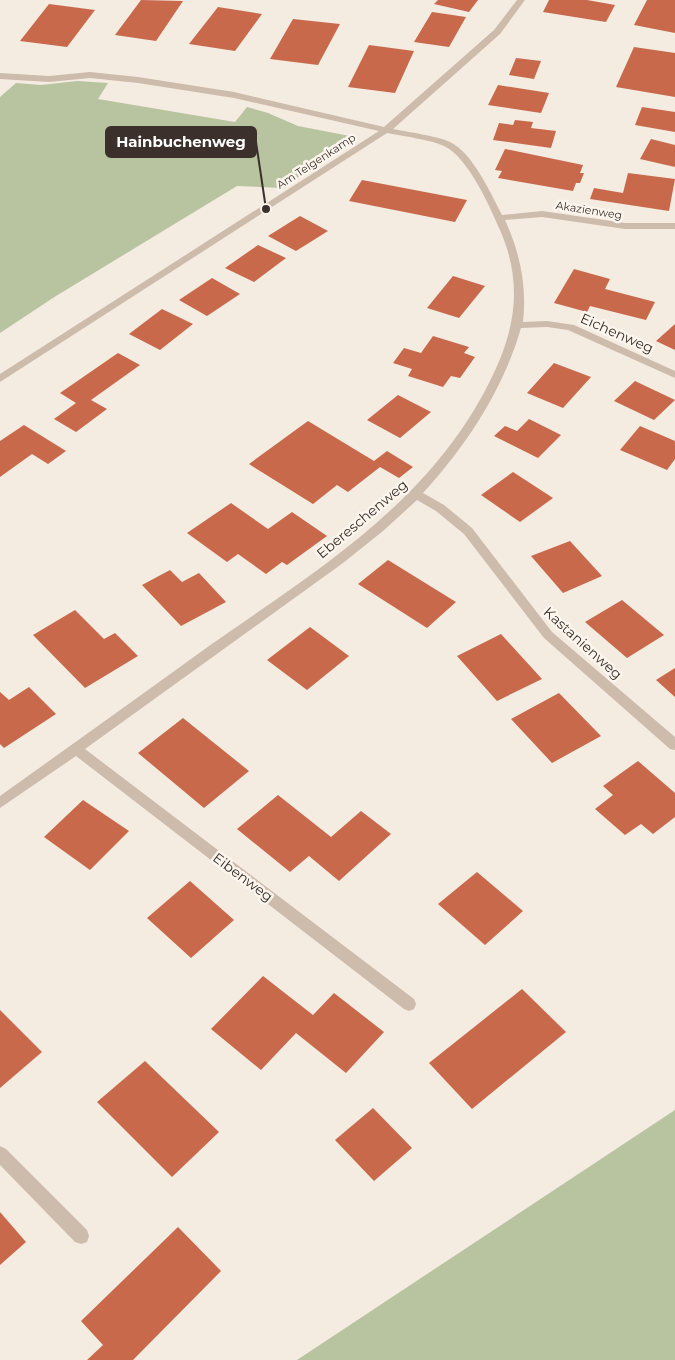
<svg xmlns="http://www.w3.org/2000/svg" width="675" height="1360" font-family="Montserrat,sans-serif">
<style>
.green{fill:#b8c4a0}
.building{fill:#c8694b}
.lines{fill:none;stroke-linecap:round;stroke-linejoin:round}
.street{fill:#cdbbac;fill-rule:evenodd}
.labels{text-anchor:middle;stroke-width:5;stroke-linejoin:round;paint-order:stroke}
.far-street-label{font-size:11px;fill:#3b302b;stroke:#fbf5ee}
.street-label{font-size:14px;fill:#3b302b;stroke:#fbf5ee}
.leader{fill:none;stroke:#3b302b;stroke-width:2}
.callout-dot{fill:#3b302b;stroke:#fbf5ee;stroke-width:2}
.callout{fill:#3b302b;stroke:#3b302b;stroke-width:2}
.callout-label{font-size:15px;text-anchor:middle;font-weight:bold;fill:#fff}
</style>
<rect width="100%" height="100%" fill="#f4ebe1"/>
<g class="green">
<path d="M77,81L108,83L98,99L235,122L247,107L268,113L298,126L355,137L283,188L237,186L56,296L0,333V97L16,83L41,85Z"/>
<path d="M675,1110V1360H297Z"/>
</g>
<g class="building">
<path d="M141,0L183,1L156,41L115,35Z"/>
<path d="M438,0H478L469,12L434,4Z"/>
<path d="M549,0H587L615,5L606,22L543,12Z"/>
<path d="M647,0H675V33L634,25Z"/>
<path d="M49,4L95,10L67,47L20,41Z"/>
<path d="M218,7L262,14L235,51L189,44Z"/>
<path d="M432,12L466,17L449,47L414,42Z"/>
<path d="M293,19L340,24L318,65L270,59Z"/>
<path d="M369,45L414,51L395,93L348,87Z"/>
<path d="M634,47L675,53V97L616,87Z"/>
<path d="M516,58L541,61L534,79L509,75Z"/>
<path d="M498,85L549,93L541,113L488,105Z"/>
<path d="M642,107L675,112V132L635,125Z"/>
<path d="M515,120L533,122L531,128L556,131L551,148L493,140L499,123L513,125Z"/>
<path d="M651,139L675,145V167L640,159Z"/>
<path d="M505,149L583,165L580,173H584L580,183H576L573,191L498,178L502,171L495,170Z"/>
<path d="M628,173L675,179L669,211L590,199L594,188L623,193Z"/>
<path d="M362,180L467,200L455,222L349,201Z"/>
<path d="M300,216L328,231L296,251L268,236Z"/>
<path d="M258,245L286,258L254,282L225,268Z"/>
<path d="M574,269L610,279L605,289L655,302L646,320L590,306L587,312L554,303Z"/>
<path d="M453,276L485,286L459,318L427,308Z"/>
<path d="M212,278L240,294L207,316L179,300Z"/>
<path d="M162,309L193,324L160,350L129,334Z"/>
<path d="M675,324V350L656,341Z"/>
<path d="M433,336L469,347L464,353L475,357L460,378L451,376L443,387L408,376L412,369L393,363L404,348L421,353Z"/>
<path d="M118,353L140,365L91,400L107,409L76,432L54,419L76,403L60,393Z"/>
<path d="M554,363L591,377L563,408L527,393Z"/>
<path d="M635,381L675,400L654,420L614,401Z"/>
<path d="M398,395L431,412L400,438L367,420Z"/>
<path d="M529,419L561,435L538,458L494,436L505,426L517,431Z"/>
<path d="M308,421L374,461L387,451L413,467L399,478L380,467L348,492L337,485L313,504L249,464Z"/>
<path d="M24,425L66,451L48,464L32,454L0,477V441Z"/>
<path d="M640,426L675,441V459L667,470L620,450Z"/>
<path d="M513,472L553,498L520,522L481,495Z"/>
<path d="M231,503L268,529L292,512L327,536L287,565L282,562L266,574L238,554L227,562L187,533Z"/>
<path d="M570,541L602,576L563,593L531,556Z"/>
<path d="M388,560L456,602L427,628L358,584Z"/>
<path d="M170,570L182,582L199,573L226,602L181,626L142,585Z"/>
<path d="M622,600L664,635L627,658L585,622Z"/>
<path d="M75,610L104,639L115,633L138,656L85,688L33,635Z"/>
<path d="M310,627L349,656L307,690L267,660Z"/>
<path d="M501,634L542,679L497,701L457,656Z"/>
<path d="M675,668V697L656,680Z"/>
<path d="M29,687L56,714L4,748L0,744V692L9,700Z"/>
<path d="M559,693L601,736L552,763L511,719Z"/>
<path d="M183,718L249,771L204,808L138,753Z"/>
<path d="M638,761L675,793V817L653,834L641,824L625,835L595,809L613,795L603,786Z"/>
<path d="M278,795L331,837L361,811L391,834L339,881L309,856L290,872L237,829Z"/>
<path d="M83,800L129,831L90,870L44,837Z"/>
<path d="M477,872L523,911L485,945L438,904Z"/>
<path d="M190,881L234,920L191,958L147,918Z"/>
<path d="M263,976L313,1015L334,993L384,1032L346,1073L296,1033L261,1070L211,1029Z"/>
<path d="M522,989L566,1032L472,1109L429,1063Z"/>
<path d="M0,1010L42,1052L0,1088Z"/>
<path d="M145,1061L219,1132L172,1177L97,1102Z"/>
<path d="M373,1108L412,1148L374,1181L335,1140Z"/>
<path d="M0,1212L26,1242L0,1265Z"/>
<path d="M178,1227L221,1271L133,1360H87L103,1345L81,1321Z"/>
</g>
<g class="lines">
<g class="street">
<path d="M517,0H525L500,34L393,129C408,132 437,136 450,142C473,153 491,194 502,215L542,211L625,223H675V229H625L542,217L505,220C520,253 527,286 523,322L547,321L574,325L675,371V378L568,330L547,327L521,328C503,390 466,446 423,493L444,505L472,528L552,632L675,737V750L670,749L544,638L464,534L436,511L417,500L383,531L343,563L85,749L414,999L416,1004L414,1009L409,1011L404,1009L76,756L0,808V796C70,746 140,696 209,646C316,571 428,504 489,383C515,332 524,285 500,230C490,207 468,157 444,146C431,140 403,136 387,133L0,382V374L379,131L234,98L138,83L90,78L49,82L0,79V73L49,76L90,72L138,77L234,92L384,127L494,30Z"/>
<path d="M0,1146L6,1149L87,1230L89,1236L87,1242L81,1244L75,1242L0,1165Z"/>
</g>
</g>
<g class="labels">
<g class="far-street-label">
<text transform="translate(316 161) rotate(-33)" y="4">Am Telgenkamp</text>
<text transform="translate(589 210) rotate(9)" y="4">Akazienweg</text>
</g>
<g class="street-label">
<text transform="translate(617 333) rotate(24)" y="5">Eichenweg</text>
<text transform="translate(362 519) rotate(-40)" y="5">Ebereschenweg</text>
<text transform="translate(583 643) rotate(42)" y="5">Kastanienweg</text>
<text transform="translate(243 877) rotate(37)" y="5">Eibenweg</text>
</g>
</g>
<path class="leader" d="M266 209L256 142"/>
<circle class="callout-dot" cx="266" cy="209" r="5"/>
<rect class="callout" x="106" y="127" width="150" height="30" rx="5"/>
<g class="callout-label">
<text x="181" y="147">Hainbuchenweg</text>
</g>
</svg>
